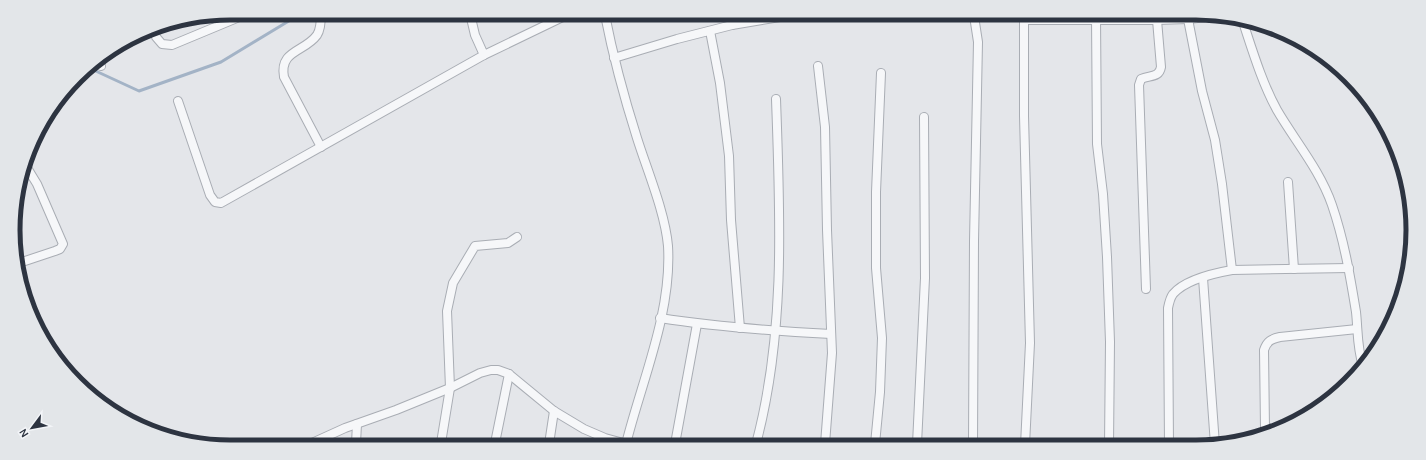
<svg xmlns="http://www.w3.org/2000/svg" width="1426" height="460" font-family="Karla,sans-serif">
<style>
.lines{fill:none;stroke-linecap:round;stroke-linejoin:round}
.stream{stroke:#a3b3c6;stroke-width:3}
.street-casing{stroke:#a9adb4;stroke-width:10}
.street{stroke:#f6f7f9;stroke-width:8}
.rim{fill:none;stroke:#2d3441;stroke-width:5}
</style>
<rect width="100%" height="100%" fill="#e4e6ea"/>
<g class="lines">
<path class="stream" d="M87,67L139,91L221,62L302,13"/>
<defs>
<g id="street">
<path d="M321,13C321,20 321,29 317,35C305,52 279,50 284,77L321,147"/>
<path d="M605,15C613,56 624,97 637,138C647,170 665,212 668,246C672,313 642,380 626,444"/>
<path d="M730,15L732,25"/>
<path d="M1096,17L1097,144L1103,194L1107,257L1110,342L1109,445"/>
<path d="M1188,19L1202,91L1215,140L1222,184L1232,270"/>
<path d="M1242,19C1252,49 1262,83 1277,110C1295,141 1320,170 1332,205C1344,240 1350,275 1356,312C1358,330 1357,348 1363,366"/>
<path d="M154,28L156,37L162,44L172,45L249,13"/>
<path d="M710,31L720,83L729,156L731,220L740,328"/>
<path d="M484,55L475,35L471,18L490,14"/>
<path d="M614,58L677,39L732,25L792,15"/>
<path d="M99,59L101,66"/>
<path d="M818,66L825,127L827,230L832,353L825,444"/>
<path d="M178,101L210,195L215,202L221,203L484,55L569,14"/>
<path d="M1376,109L1380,119"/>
<path d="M1288,182L1294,269"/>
<path d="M19,263L55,251L60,249L63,244L37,184L26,166"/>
<path d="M1203,278L1215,445"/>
<path d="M1146,289L1139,85L1141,79C1150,75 1159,78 1161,67L1157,20"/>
<path d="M660,318C717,327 774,331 831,334"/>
<path d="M1267,432L1265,429L1264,350C1267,341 1271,339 1280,337L1357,329"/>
<path d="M312,443L345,428L396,410L450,388L480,373L491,370H498L509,374L554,411L584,429L605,438L627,444"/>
<path d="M356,443L357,424"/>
<path d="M441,443L450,388L447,311L453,283L475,246L508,243L517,237"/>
<path d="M495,443L509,374"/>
<path d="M549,444L554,411"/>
<path d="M675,444L697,324"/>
<path d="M756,444C786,332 780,213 776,99"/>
<path d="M875,444L880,392L882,338L876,268V192L881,73"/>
<path d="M917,444L925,278L924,117"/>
<path d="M973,445L974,241L978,42L974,16"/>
<path d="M1025,445L1030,343L1024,116V20H1157L1188,19L1207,17"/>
<path d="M1169,445L1168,308C1169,303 1170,298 1173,294C1185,280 1215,273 1232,270L1349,268"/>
</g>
</defs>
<use href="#street" class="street-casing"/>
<use href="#street" class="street"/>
</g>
<path d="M0 0H1426V460H0ZM230 20H1196A210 210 0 0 1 1406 230V230A210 210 0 0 1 1196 440H230A210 210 0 0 1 20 230V230A210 210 0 0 1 230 20Z" fill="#e3e6e9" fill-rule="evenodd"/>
<path class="rim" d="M230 20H1196A210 210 0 0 1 1406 230V230A210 210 0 0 1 1196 440H230A210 210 0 0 1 20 230V230A210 210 0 0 1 230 20Z"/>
<g transform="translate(32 428) rotate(238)" stroke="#f3f5f8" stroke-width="3" paint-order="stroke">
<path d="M0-3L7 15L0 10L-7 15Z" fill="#2d3441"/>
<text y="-6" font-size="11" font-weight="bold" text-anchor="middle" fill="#2d3441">N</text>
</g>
</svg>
